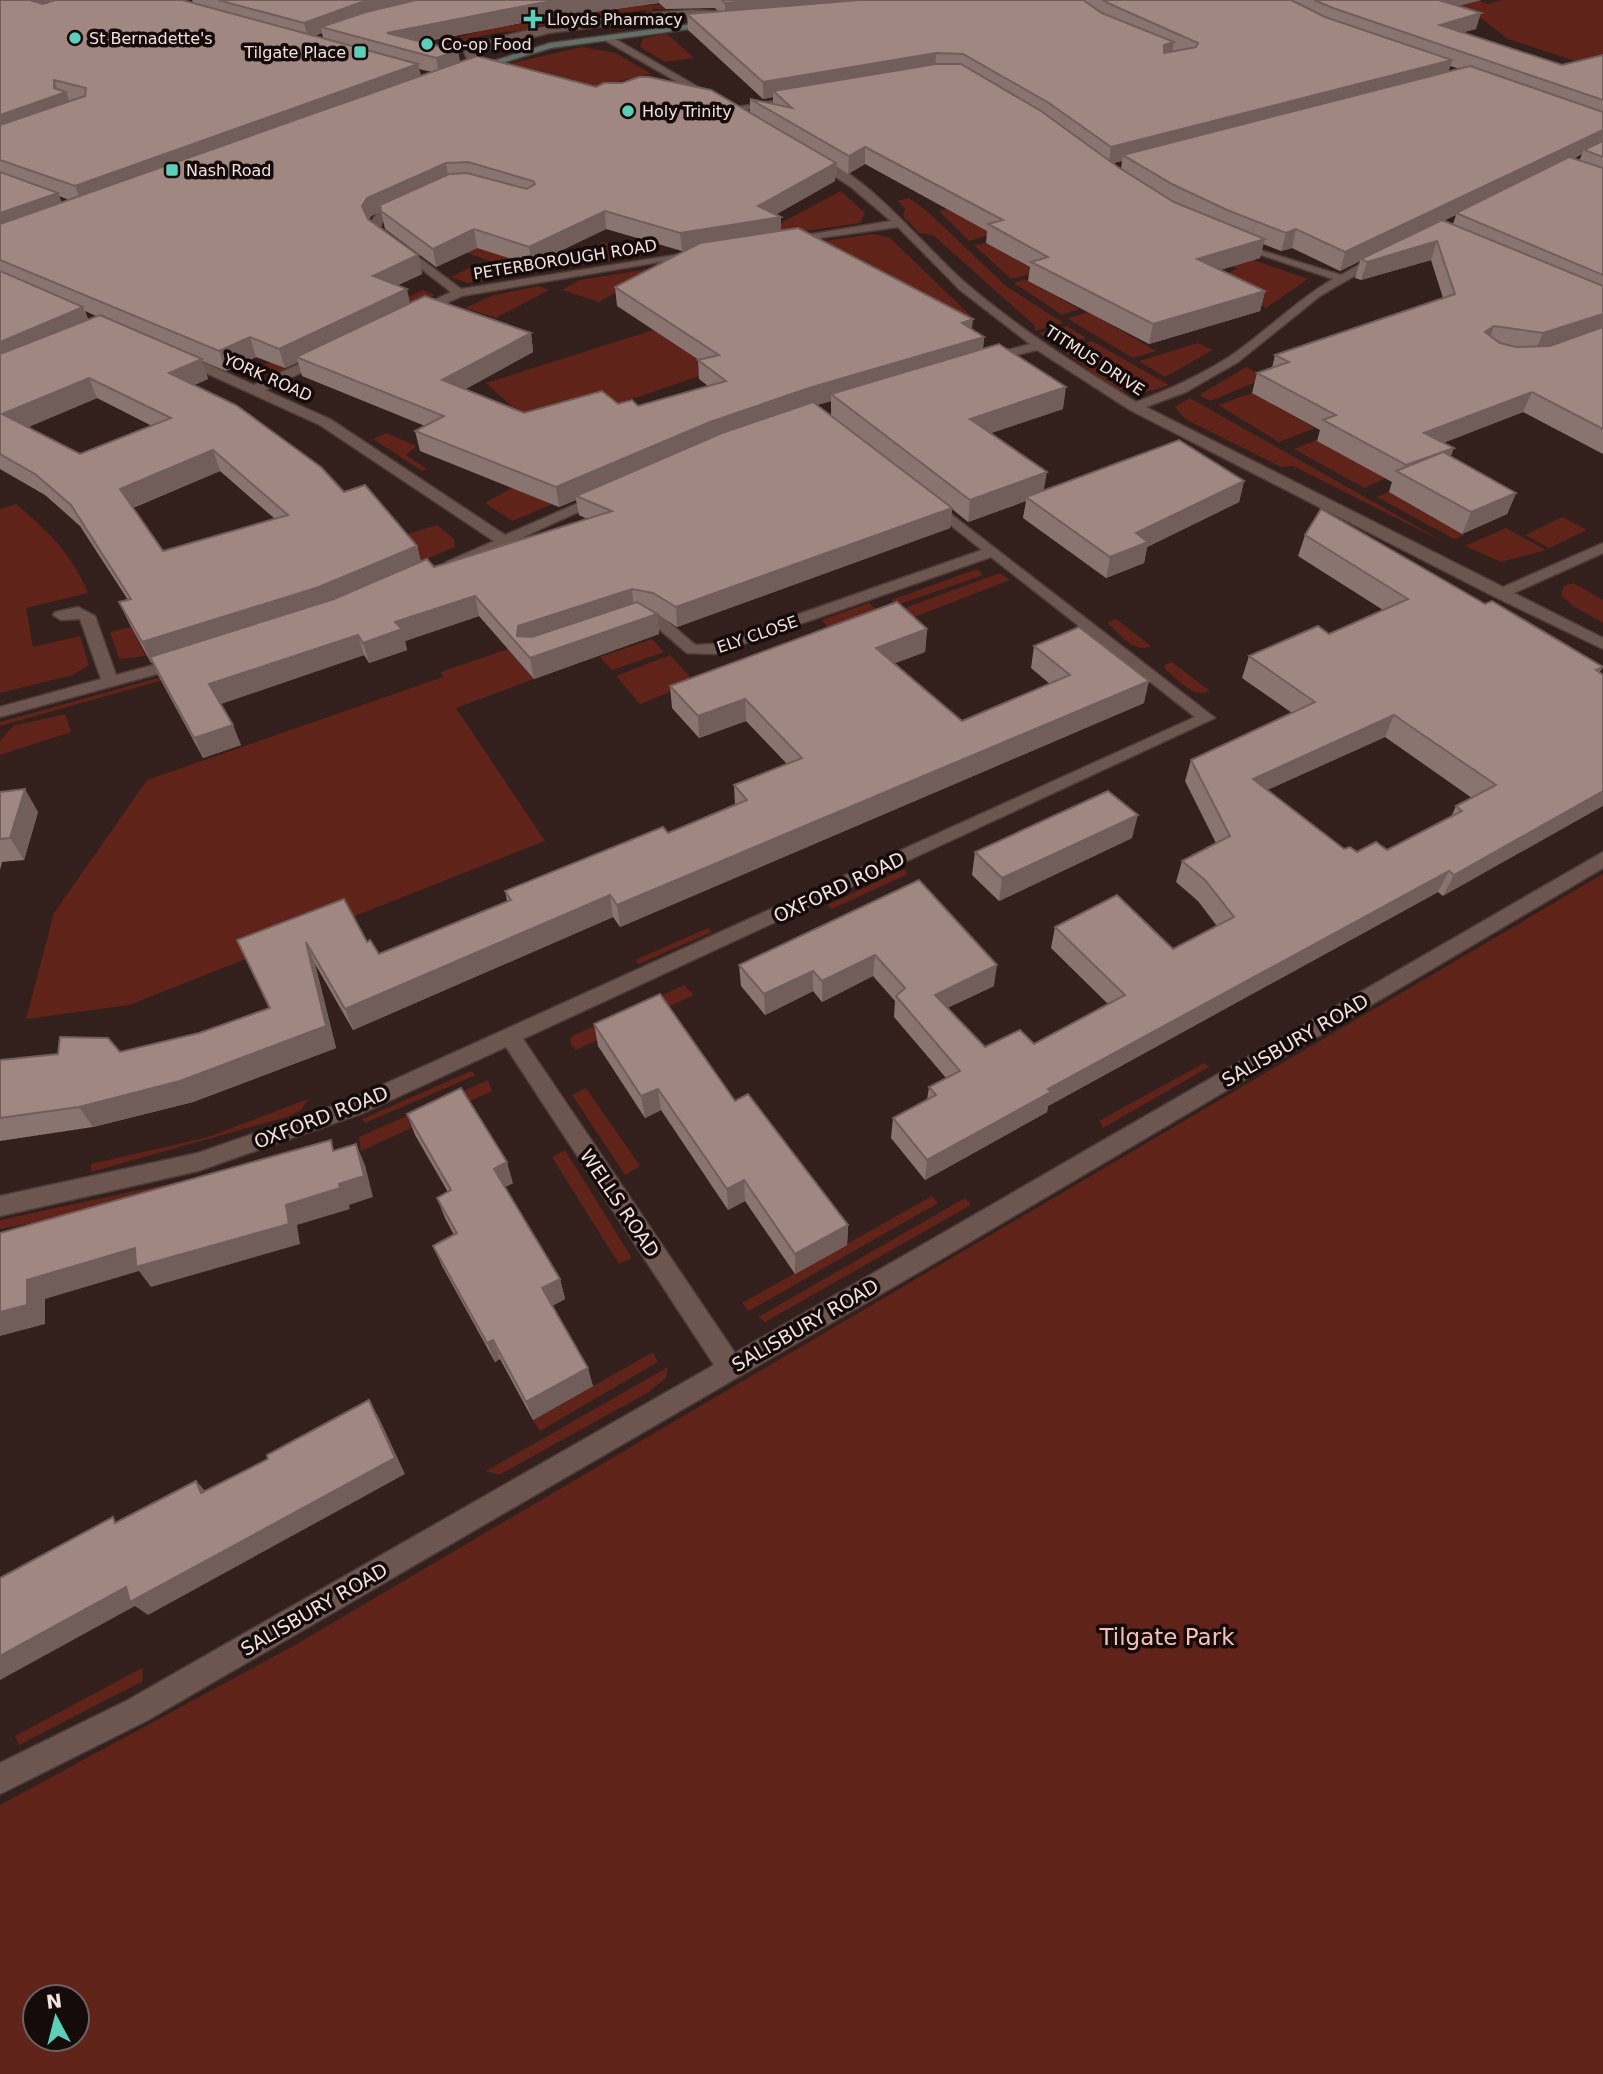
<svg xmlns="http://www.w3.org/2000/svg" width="1603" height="2074" font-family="'DejaVu Sans',sans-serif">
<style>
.green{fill:#5f231a;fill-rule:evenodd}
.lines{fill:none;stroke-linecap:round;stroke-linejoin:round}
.street-casing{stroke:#4e3c3a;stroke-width:3}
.secondary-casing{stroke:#4e3c3a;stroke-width:3}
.street{fill:#6d5550;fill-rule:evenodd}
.secondary{fill:#626f66;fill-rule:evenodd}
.wall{fill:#8a7470;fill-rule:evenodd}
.shaded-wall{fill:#715e5b}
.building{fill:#a18782;stroke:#715e5b;stroke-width:2;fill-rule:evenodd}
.poi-dot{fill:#5cceba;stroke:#140b0a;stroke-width:2.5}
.labels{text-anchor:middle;stroke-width:7;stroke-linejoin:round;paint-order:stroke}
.far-poi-label{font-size:16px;fill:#f1e2df;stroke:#140b0a;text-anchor:start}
.far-street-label{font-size:16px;fill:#f1e2df;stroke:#140b0a}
.street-label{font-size:19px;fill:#f1e2df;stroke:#140b0a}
.near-park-label{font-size:23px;fill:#f4c1b7;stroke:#140b0a}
</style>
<rect width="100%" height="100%" fill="#331f1b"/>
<g class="green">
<path d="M718,0L724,9L713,10L720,7L652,9L653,12L645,10L535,26L538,30C513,32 471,31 450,51H461V54H448L454,62L464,61L463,58L470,62L427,71L331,37L343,33L418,48L485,30L600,9Z"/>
<path d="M1476,0L1488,4L1503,0H1603V70L1508,39L1481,18L1437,4Z"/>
<path d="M667,34L694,58L665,62L640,47L643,38Z"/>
<path d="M582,47L616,53L651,74L584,89L495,67Z"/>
<path d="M841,191L865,213L860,223L750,239Z"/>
<path d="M909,198L927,211L1006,286L1063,323L1035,331V326L933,235L919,233L903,216L905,208L897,201Z"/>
<path d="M947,209L992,233V234L969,241L939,211Z"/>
<path d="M873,234L890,238L971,316L957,313L824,241Z"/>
<path d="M1172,236L1225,250L1308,279L1266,308L1214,278L1238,269Z"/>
<path d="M603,242L643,255L542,271Z"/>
<path d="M986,243L1038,272L1011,279L974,245Z"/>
<path d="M475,247L531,265L551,256L559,258L525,274L465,252Z"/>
<path d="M479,263L519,276L467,283L451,277Z"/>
<path d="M661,267L599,302L562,290L580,280Z"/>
<path d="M1025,279L1028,281L1079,309L1062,315L1014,283Z"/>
<path d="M539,286L549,290L496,318L465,308L494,295Z"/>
<path d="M423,290L434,295L422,307L272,376L251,371Z"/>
<path d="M1089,312L1156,351L1133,358L1070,320L1069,318Z"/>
<path d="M672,324L717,370L539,431L486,383Z"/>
<path d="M1067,326L1086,338L1058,347L1039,333Z"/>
<path d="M1092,341L1169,385C1114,407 1106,377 1062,351Z"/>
<path d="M1198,343L1213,350L1165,377L1139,361Z"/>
<path d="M1246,367L1266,378L1210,401L1199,395Z"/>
<path d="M1252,393L1315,428L1279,442L1218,405Z"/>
<path d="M1190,398L1448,544L1293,466L1281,467L1185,419L1175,407Z"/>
<path d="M386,433L417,446L406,455L427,469L422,471L373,439Z"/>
<path d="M1317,440L1386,478L1364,488L1294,449Z"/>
<path d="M513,487L553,504L512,521L485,503Z"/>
<path d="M1389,492L1462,534L1465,535L1454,539L1377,497Z"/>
<path d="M16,504C48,531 72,554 88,593L26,608L33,647L80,636L89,665L73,675L0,693V509Z"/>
<path d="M1562,517L1587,530L1549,548L1525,535Z"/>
<path d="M437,525L454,539L455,547L400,570L379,543Z"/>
<path d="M1506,528L1546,550L1501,562L1465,546Z"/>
<path d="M977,569L983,575L897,605L891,600Z"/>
<path d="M1000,573L1010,580L909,619L897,611Z"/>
<path d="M1573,583L1603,600V623L1573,606L1561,595L1564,586Z"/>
<path d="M869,603L881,613L832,631L821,620Z"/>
<path d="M1116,619L1151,646C1135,654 1122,636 1110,626L1108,622Z"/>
<path d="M131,627L146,656L119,659L110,632Z"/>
<path d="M652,639L664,652L612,670L600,657Z"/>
<path d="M508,649L534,679L456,708L545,841L129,1005L26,1019L54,913L147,780L443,677L441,672Z"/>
<path d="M670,655L695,682L640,704L616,676Z"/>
<path d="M1172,662L1210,691C1193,699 1179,680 1166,670L1164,665Z"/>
<path d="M168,675L170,678L0,726V722Z"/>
<path d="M65,714L71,732L0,755V741L13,726Z"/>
<path d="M904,869L908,874L832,909L827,905Z"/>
<path d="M1603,874V2074H0V1805L295,1645ZM35,1997H77V2039H35Z"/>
<path d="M708,928L712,932L639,964L635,960Z"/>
<path d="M684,985L694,995L576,1050L570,1043L572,1036Z"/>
<path d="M1204,1063L1209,1067L1103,1128L1099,1121Z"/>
<path d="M471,1071L476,1075L365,1123L362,1119Z"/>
<path d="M488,1080L492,1091L361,1151L359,1137Z"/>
<path d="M586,1088L640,1166L625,1175L572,1095Z"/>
<path d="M308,1099L301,1110L290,1116L91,1172V1164L208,1137Z"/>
<path d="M565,1150L632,1258L619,1264L552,1157Z"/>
<path d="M177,1182L176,1188L80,1214L0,1229V1220Z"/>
<path d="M932,1196L938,1203L749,1311L742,1303Z"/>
<path d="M965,1198L971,1205L765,1322L758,1317Z"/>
<path d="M653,1352L658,1362L540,1431L533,1420Z"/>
<path d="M668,1367L666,1378L649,1392L499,1475L486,1471Z"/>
<path d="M142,1668L143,1681L19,1745L15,1736Z"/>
</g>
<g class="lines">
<defs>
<g id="street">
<path d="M692,10L715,11L726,22L722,24L710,15H692L549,33L473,53L489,62L486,67L467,59L464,52C501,26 643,13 692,10Z"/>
<path d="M606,37H612L722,101L714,103L606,41Z"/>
<path d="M802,96L805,101L731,112L726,109Z"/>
<path d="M814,155C871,176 923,247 969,286C1021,330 1078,366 1136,402C1168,390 1199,376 1229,357C1265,333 1295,301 1333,279L1231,245V241L1341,275L1379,253H1387V257L1320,296L1238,362L1186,392L1146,407L1503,587L1603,543V553L1514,593L1603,638V649L1495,597L1130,410L1037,350L982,363V357L1030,344L960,290L898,227L784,243L783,241L788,238L891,221L851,187L810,160Z"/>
<path d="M404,201L413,203L385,217L380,228L461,289L700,251L706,254L462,296L415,318L411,317V311L451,292L370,229L369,225L377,213Z"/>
<path d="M175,353H183L254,385L322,353H330V359L265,390L330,419L505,535L599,494L611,497L456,568H446V562L494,541L320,425L175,359Z"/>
<path d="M930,498L1215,718L523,1039L735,1353L1603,852V868L936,1262L148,1720L0,1794V1763L128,1700L714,1365L506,1047L363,1113L198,1171L0,1216V1196L198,1153L347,1101L1195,717L991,557L715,654L687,653L653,624L625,615C647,594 680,634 696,645L713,644L982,550L925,505L923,502Z"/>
<path d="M78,607L95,616L116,675L184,657L192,662L190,665L0,717V707L101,679L80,619L61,620L53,615L55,612Z"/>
</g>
<path id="secondary" d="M715,21L718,25L551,48L472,72L465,70L550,43Z"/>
</defs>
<use href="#street" class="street-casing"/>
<use href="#secondary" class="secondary-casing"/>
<use href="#street" class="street"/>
<use href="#secondary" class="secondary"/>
</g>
<g class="wall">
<path d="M0,0H188L185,1L193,3L192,0H1481L1458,6L1476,29L1463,32L1562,65L1603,55V454L1523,412L1443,443L1450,457L1516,493L1507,514L1462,534L1389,492L1392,482L1317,441L1320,430L1252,393L1257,373L1272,368L1275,355L1443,298L1431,260L1361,280L1355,278L1360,261L1340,271L1292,248L1281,251L1263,244L1260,258L1220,270L1265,291L1260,311L1149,344L1028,281L1030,267L986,243L987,231L865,164L848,174L836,166L835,181L775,215L781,217V230L972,329L984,337L983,349L1063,409L990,433L1044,490L1244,481L1239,502L1147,547L1144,563L1106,578L1023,518L1026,501L968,522L952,509L950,528L677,627L657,614L659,634L534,679L479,616L405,641L407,650L369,663L364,655L220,704L241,745L203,758L159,677L153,663H151L129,623L119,602L128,600L80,526L45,495L0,469ZM659,3L666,9L715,8L719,12L687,14L688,30L763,99L773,97V104L750,99V113L596,87L460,63L458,51L423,42L542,19ZM322,33L323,38L315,36ZM1450,66L1460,69L1448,72ZM419,69L432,72L421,76ZM1582,154L1579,161L1573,159ZM1122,161L1121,169L1113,163ZM59,196L69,200L62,203ZM381,211L385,229L436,267L477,248L531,265L606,229L682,251H684L615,287L617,306L699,360H698L699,379L708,386L638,406L618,404L524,413L465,389L533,352L531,333L410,303L398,285L422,274L418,255L369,219L371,216ZM1456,215L1453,224L1444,220ZM85,311L96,316L88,319ZM256,357L285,368L298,362L302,376L425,426L415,431L420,451L559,507L576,500L579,515L587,519L434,567L421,562L417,546L344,492L194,385L208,379L202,361L226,371ZM97,398L152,426L80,454L28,427ZM831,401V415L817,405ZM220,471L275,519L163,551L133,508Z"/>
<path d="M1305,535L1485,604L1603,667L1443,896L1438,892L1048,1106L1047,1112L925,1180L891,1138L893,1118L927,1100L929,1087L946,1078L894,1017L895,1001L873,976L822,1002L813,991L765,1015L741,986L739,965L919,880L994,986L947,1008L985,1047L1034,1044L1108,1004L1051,948L1055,927L1173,949L1217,926L1198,901L1176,882L1182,861L1216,843L1185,781L1191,760L1292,713L1242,678L1249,656L1329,634L1383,610L1298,556ZM1385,737L1472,798L1456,806L1451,817L1387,850L1357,852L1344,849L1267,790Z"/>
<path d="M927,629L925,652L894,663L962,721L1050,684L1031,668L1034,646L1144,703L620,927L613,917L353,1030L315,964L336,1048L193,1102L93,1127L0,1141V1060L120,1052L199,1033L269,1008L237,940L367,942L379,954L507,901L505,891L668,833L735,804L734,785L787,764L746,721L699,738L672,708L670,686Z"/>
<path d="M0,792L38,812L24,860L2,862L0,870Z"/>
<path d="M1132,838L999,901L972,875L975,852Z"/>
<path d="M594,1024L735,1101L848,1225L847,1245L795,1274L745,1201L728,1210L661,1110L645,1118L598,1046Z"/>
<path d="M407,1114L513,1183L505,1187L560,1279L565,1299L552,1306L593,1386L533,1420L500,1359L495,1362L442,1266L433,1246L454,1235L445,1218L437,1198L448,1192L415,1135Z"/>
</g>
<g class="shaded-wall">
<path d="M34,0H76L39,16Z"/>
<path d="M374,0H443L321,27L322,33L308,38L304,23L359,3Z"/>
<path d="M566,0H659V3L542,19L395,47L387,33L540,3Z"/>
<path d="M760,0H971L725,18V3Z"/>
<path d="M1432,0H1481L1428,13Z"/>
<path d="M1481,13L1476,29L1435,40L1440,25Z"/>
<path d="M1174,42L1171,58L1161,61L1164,45Z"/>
<path d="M458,51L461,67L439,74L436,58Z"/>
<path d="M936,53L935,69L773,91V97L763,99V82Z"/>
<path d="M1452,60L1447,77L1123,155L1122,161L1109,164L1111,147Z"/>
<path d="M418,64L421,80L82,204L75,186Z"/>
<path d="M54,80L59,94L66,92L72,108L0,134V115L54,88Z"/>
<path d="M1603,130V144L1584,150L1582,154L1459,214L1456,213V215L1363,260L1361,259L1360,261L1340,271L1345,252Z"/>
<path d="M865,147V164L848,174L849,156Z"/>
<path d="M446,163L449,181L371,216L367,224L362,206L367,198Z"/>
<path d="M836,163L835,181L766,220L781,217V236L682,251L680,233L758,206Z"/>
<path d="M58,193L65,211L0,234V213Z"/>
<path d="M605,211L606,229L531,265L529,247Z"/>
<path d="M474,229L477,248L436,267L433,249Z"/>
<path d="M1296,229L1292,248L1281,251L1286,233Z"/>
<path d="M1265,239L1260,258L1193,278L1197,259Z"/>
<path d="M1437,241L1431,260L1361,280L1367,262Z"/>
<path d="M418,255L422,274L377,295L373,276Z"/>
<path d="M407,289L411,308L296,357L298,362L285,368L279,349Z"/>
<path d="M1265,291L1260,311L1149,344L1153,324Z"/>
<path d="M83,307L90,326L0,365V342Z"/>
<path d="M1603,314V329L1535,352L1543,333Z"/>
<path d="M973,319L971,338L962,323Z"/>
<path d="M1494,326L1487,345L1485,332Z"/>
<path d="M531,333L533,352L446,400L442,380Z"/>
<path d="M250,337L256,357L226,371L219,351Z"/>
<path d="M984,337L982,356L831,394V401L809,407L576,496V500L559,507L556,487L710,422L809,388Z"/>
<path d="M202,359L208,379L176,393L169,373Z"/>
<path d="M89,378L97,398L12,434L2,414Z"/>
<path d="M1066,387L1063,409L968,441L970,419Z"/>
<path d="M1532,392L1523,412L1416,453L1424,433Z"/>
<path d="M1454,448L1446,469L1403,474L1406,465Z"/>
<path d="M213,450L220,471L129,509L120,489Z"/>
<path d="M1047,472L1043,494L1026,497V501L968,522L970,500Z"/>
<path d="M1244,481L1239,502L1147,547L1144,563L1106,578L1110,557L1136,533Z"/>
<path d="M1516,493L1507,514L1462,534L1471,512Z"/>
<path d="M952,508L950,528L677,627L676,607Z"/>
<path d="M417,546L422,567L326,609L150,657L153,663H151L142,642Z"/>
<path d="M632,589L634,609L522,647L517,636L518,626Z"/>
<path d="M475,596L479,616L405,641L407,650L369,663L363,643L395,622Z"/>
<path d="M657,614L659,634L534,679L530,658Z"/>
<path d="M927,629L925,652L875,671L876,648Z"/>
<path d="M358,635L364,655L218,705L209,684Z"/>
<path d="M1149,681L1144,703L620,927L617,905Z"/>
<path d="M745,699L746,721L699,738L698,716Z"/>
<path d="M1394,715L1385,737L1245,800L1253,779Z"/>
<path d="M233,725L241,745L203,758L194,738Z"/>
<path d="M25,789L38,812L24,860L10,838Z"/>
<path d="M1603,791V806L1443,896L1454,875Z"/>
<path d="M1138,815L1132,838L999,901L1002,878Z"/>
<path d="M1449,871L1438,892L1048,1106L1047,1112L925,1180L927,1160L1048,1089Z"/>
<path d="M610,895L613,917L353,1030L345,1009Z"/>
<path d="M306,942L315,964L336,1048L193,1102L93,1127L79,1107L326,1026Z"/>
<path d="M875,955L873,976L822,1002V981Z"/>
<path d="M997,965L994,986L932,1015L935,995Z"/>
<path d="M813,971V991L765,1015L764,994Z"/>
<path d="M658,1089L661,1110L645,1118L641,1096Z"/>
<path d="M356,1144L365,1165L373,1197L349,1205L350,1209L297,1225L300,1244L151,1287L139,1271L45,1299V1324L0,1336V1312L27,1280L286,1205L339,1184Z"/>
<path d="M507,1162L513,1183L500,1190L494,1169Z"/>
<path d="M744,1180L745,1201L728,1210L727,1189Z"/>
<path d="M848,1225L847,1245L795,1274V1254Z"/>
<path d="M560,1279L565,1299L548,1308L542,1288Z"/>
<path d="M493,1340L500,1359L495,1362L487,1343Z"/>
<path d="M588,1368L593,1386L533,1420L526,1402Z"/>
<path d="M369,1400L379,1418L405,1474L148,1615L135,1606L0,1680V1656Z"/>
<path d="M196,1481L211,1497L201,1493Z"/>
</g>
<g class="building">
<path d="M0,0H34L33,1L43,4L55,0H182L418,64L75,186L0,160V125L85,96L86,88L54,80V88L66,92L0,115Z"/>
<path d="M218,0H374L359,3L304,23Z"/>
<path d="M416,0H566L540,3L387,33L458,51L436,58L321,27L366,12Z"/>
<path d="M722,0H760L725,3Z"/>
<path d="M859,0H1083L1102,13L1174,42L1164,45V53L1196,47L1198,43L1110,4L1103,0H1291L1325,17L1452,60L1111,147L1049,103L963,54L936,53L763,82L687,14Z"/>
<path d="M1314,0H1439L1481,13L1440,25L1562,65L1603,55V100L1333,8Z"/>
<path d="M477,56L596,87L604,83H622L639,77H649L711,90L836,163L758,206L781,217L680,233L605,211L529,247L474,229L433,249L381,211L380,205L449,174L467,173L527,189L535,184L533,181L468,162L446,163L367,198L362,206L368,219L418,255L373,276L407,289L279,349L250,337L219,351L0,260V224Z"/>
<path d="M936,64H961L1041,111L1118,167L1174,202L1265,239L1197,259L1265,291L1153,324L1031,262L1048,257L988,224L1003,220L865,147L849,156L750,99L792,108L773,91Z"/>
<path d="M1470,66L1603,112V130L1345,252L1296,229L1286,233L1227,210L1172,184L1123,155Z"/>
<path d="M1603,141V157L1584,150Z"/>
<path d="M1569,157L1603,168V275L1456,213Z"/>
<path d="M0,172L58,193L0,213Z"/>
<path d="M1442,220L1603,286V314L1543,333L1494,326L1485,332L1500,343L1516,347L1550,346L1603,327V429L1532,392L1424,433L1454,448L1406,465L1323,420L1336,415L1257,373L1289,362L1275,355L1455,294L1437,241L1367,262L1361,259Z"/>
<path d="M798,228L973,319L962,323L984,337L809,388L710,422L556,487L415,431L444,416L296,357L425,296L531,333L442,380L524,413L602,391L618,404L632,400L638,406L726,381L698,360L719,355L615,287L700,243Z"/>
<path d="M0,271L83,307L0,342Z"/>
<path d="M100,315L202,359L169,373L236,405L321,467L344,492L365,485L417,546L319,587L142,642L119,602L131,599L71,505L35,474L0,454V354ZM89,378L171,418L80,454L2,414ZM213,450L288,515L163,551L120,489Z"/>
<path d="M999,344L1066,387L970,419L1047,472L970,500L831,394Z"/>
<path d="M813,402L952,508L676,607L653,593L632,589L518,626L517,636L532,637L637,602L657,614L530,658L475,596L395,622L402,629L363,643L358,635L209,684L233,725L194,738L150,657L334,599L427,559L434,567L612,511L576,496L722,433Z"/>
<path d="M1179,440L1244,481L1136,533L1148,542L1110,557L1026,497Z"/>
<path d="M1443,452L1516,493L1471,512L1396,471Z"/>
<path d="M1321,509L1485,604L1492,601L1603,667L1596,670L1603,675V791L1454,875L1449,871L1048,1089L1051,1092L927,1160L893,1118L936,1095L929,1087L960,1071L896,996L905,988L875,955L822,981L813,971L764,994L739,965L919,880L997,965L935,995L985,1047L1020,1030L1034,1044L1125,995L1055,927L1117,895L1173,949L1234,917L1205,880L1182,861L1230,836L1191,760L1315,702L1249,656L1318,626L1329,634L1408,599L1305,535ZM1394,715L1496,785L1456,806L1462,811L1387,850L1376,842L1357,852L1350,847L1344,849L1253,779Z"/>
<path d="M897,602L927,629L876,648L962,721L1070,675L1034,646L1079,627L1149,681L617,905L610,895L345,1009L306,942L326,1026L180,1081L79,1107L0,1118V1060L58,1054L60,1037L108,1038L120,1052L199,1033L270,1008L237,940L344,899L367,942L370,940L379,954L511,900L505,891L663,827L668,833L747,800L734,785L802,758L745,699L698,716L670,686Z"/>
<path d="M25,789L10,838L0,839V792Z"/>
<path d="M1108,791L1138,815L1002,878L975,852Z"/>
<path d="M660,994L735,1101L748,1094L848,1225L795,1254L744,1180L727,1189L658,1089L641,1096L594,1024Z"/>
<path d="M461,1088L507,1162L494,1169L560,1279L542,1288L588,1368L526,1402L493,1340L487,1343L433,1246L457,1233L437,1198L451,1190L407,1114Z"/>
<path d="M331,1140L333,1151L356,1144L364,1176L339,1184L340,1188L286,1205L289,1224L136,1267L135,1248L27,1280V1305L0,1312V1233Z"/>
<path d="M369,1400L395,1458L130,1602L126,1587L0,1656V1578L113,1517L115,1523L196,1481L201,1493L268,1459L267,1455Z"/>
</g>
<g class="poi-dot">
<path d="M529.5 8.5h7v7h7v7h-7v7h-7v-7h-7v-7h7z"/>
<circle cx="75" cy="38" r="7"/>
<circle cx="427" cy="44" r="7"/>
<rect x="353" y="45" width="14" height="14" rx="3.5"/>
<circle cx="628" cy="111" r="7"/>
<rect x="165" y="163" width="14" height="14" rx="3.5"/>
</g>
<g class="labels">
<g class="far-poi-label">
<text x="547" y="25">Lloyds Pharmacy</text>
<text x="89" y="44">St Bernadette's</text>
<text x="441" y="50">Co-op Food</text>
<text x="346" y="58" text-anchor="end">Tilgate Place</text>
<text x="642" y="117">Holy Trinity</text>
<text x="186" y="176">Nash Road</text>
</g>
<g class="far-street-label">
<text transform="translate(565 259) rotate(-9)" y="6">PETERBOROUGH ROAD</text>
<text transform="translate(1095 360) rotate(33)" y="6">TITMUS DRIVE</text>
<text transform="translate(268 377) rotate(24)" y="6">YORK ROAD</text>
<text transform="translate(757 634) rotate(-19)" y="6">ELY CLOSE</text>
</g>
<g class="street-label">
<text transform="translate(839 887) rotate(-25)" y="7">OXFORD ROAD</text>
<text transform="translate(1295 1040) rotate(-30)" y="7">SALISBURY ROAD</text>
<text transform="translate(321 1117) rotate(-21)" y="7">OXFORD ROAD</text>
<text transform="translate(620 1203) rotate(56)" y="7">WELLS ROAD</text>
<text transform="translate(805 1325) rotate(-30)" y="7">SALISBURY ROAD</text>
<text transform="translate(314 1609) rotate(-30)" y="7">SALISBURY ROAD</text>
</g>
<g class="near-park-label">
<text x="1167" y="1645">Tilgate Park</text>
</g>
</g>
<g transform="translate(56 2018) rotate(353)"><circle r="33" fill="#140b0a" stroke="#6c615f" stroke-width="2"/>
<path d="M0-5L12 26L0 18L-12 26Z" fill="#5cceba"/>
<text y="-10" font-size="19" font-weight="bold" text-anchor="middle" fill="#f1e2df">N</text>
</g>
</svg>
